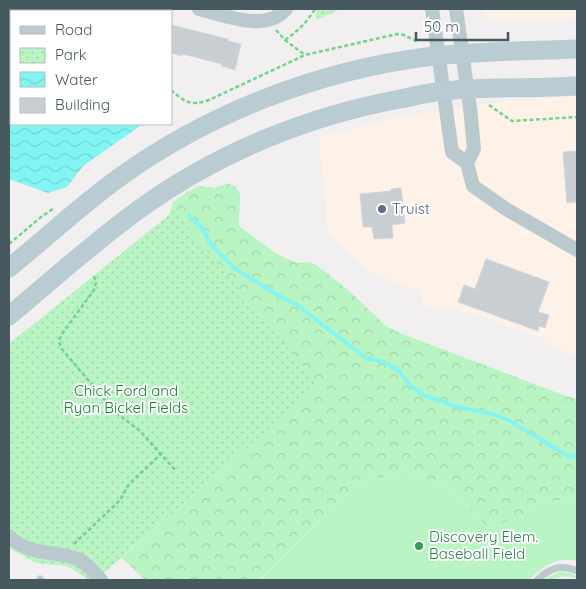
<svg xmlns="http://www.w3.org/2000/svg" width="586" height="589" font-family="Quicksand,sans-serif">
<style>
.commercial{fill:#fef2e8}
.green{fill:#b9f4c3}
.forest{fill:url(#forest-crowns)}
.park{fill:url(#park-dots)}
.water{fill:url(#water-waves)}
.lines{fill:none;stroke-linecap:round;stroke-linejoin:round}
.stream{stroke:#82f5f3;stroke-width:4}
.building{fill:#c9ced3;stroke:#d3d7dc}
.path{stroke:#6ed68b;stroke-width:2.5;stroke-dasharray:4 2.5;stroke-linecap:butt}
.lane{stroke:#b9c9ce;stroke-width:7}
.street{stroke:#b9c9ce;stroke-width:14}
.secondary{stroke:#b9ccd3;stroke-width:19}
.service-dot{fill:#5c6f8a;stroke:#fff;stroke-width:2}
.leisure-dot{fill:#2e9e5b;stroke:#fff;stroke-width:2}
.labels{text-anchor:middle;stroke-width:4;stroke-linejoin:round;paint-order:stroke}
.service-label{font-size:15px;fill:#4e5e75;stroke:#fff;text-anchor:start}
.park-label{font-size:15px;fill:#0d892f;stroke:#fff}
.leisure-label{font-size:15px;fill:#27864d;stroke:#fff;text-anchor:start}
</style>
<defs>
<pattern id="forest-crowns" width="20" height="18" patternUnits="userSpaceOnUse" patternTransform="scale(1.25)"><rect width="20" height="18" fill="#b9f4c3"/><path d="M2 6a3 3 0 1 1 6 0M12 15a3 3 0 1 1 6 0" fill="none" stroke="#a0d3aa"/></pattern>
<pattern id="park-dots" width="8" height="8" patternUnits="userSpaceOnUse" patternTransform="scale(1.25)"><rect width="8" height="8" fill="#b9f4c3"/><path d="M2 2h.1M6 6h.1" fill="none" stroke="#a0d3aa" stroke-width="1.8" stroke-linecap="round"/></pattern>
<pattern id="water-waves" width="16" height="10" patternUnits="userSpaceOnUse" patternTransform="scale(1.25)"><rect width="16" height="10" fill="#82f5f3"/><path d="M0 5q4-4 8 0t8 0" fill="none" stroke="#72d4d3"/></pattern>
</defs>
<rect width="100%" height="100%" fill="#f2eff0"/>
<g class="commercial">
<path d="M485,9H577V18L533,21L487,20Z"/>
<path d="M577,96V357L544,341L543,338L476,314L423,305L419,292L371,272L328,233L319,138L391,119L504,101Z"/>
</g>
<g class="green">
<path d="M404,471L446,486L489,529L520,517L531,506L559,500L577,504V561C556,556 543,566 529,580H260L357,484Z"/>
<path d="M560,572L570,573L577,576V579C565,572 557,580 545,580L550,576Z"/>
</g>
<path class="forest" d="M227,183L236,187L240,194L239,226L278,255L297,263L311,262L323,270L348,290L386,326L400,333L566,396L577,399V504L559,500L531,506L520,517L489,529L446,486L404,471L357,484L259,580H145L122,558L284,415L296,393L167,220L173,202L187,192L200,186L215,188Z"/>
<g class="park">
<path d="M317,9H340L319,19L315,16Z"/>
<path d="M174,211L319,385L96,580H89L67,566L36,563L9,548V344Z"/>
</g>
<path class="water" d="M9,26L11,32V124H143L83,166L67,187L48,193L9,179Z"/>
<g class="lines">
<path class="stream" d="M189,216L202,228L210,243L234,268L281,297L297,305L366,358L384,362L398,370L410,385L423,395L458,407L492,414L508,420L570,457L577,455"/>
</g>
<g class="building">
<path d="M171,25L228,39V41L241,44L235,70L221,66L222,64L183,54L182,56L171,53Z"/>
<path d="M577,151V202L567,203L563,152Z"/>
<path d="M401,188L405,223L392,225L393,238L374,239L372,227H363L360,194L391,191V189Z"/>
<path d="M486,259L549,282L538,312L549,315L545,328L539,326L538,331L458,302L464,285L475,289Z"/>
</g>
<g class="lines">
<g class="path">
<path d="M24,11L25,9"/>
<path d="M276,30L285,40L305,55"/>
<path d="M285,40C298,31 307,22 315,9"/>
<path d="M171,90C186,103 191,106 209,100L305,55L397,34L404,35L418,42"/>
<path d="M489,105L512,121L577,117"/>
<path d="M9,244L41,217L54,208"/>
<path d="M94,276L96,283L94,290L61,335L59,341L61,348L115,412L139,430L176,471"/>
<path d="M74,544L113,507L120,500L129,484L161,454"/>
</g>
<g class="lane">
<path d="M40,579L41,580"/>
<path d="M537,580C550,568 560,564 577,571"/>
</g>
<g class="street">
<path d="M199,9C224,15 266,33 286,9"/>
<path d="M432,9L452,152L467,163"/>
<path d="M456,9L470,108L474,149L467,163L473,186L506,209L577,250"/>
<path d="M9,536C28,556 54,550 78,559C86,562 95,574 101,580"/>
</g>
<g class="secondary">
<path d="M9,268C46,238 81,205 120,177C209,113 317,71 426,57C476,51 527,51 577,49"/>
<path d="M9,316C52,280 95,241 141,208C217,153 308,116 400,99C415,96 430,92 445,91C489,86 533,89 577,86"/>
</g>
</g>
<circle class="service-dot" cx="382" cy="209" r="5"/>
<circle class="leisure-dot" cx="419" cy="546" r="5"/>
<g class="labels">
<g class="service-label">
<text x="392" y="214">Truist</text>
</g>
<g class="park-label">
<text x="126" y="396">Chick Ford and<tspan x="126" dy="17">Ryan Bickel Fields</tspan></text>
</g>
<g class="leisure-label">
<text x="429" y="542">Discovery Elem.<tspan x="429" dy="17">Baseball Field</tspan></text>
</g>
</g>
<rect width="586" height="589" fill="none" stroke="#45595f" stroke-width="20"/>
<rect x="10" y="10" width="162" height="115" fill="#ffffff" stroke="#b5bdbf"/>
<rect x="20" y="26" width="25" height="8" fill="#b9ccd3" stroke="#b5bdbf"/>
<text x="55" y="35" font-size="15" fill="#45595f">Road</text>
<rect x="20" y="48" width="25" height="15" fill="url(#park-dots)" stroke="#b5bdbf"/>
<text x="55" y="60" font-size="15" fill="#45595f">Park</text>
<rect x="20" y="72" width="25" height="15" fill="url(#water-waves)" stroke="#b5bdbf"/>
<text x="55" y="85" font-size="15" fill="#45595f">Water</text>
<rect x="20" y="98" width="25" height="15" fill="#c9ced3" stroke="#b5bdbf"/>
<text x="55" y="110" font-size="15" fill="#45595f">Building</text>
<path d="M416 32v8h92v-8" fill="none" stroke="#45595f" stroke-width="2.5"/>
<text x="424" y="32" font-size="15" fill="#45595f" stroke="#ffffff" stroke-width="4" paint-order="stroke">50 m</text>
</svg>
